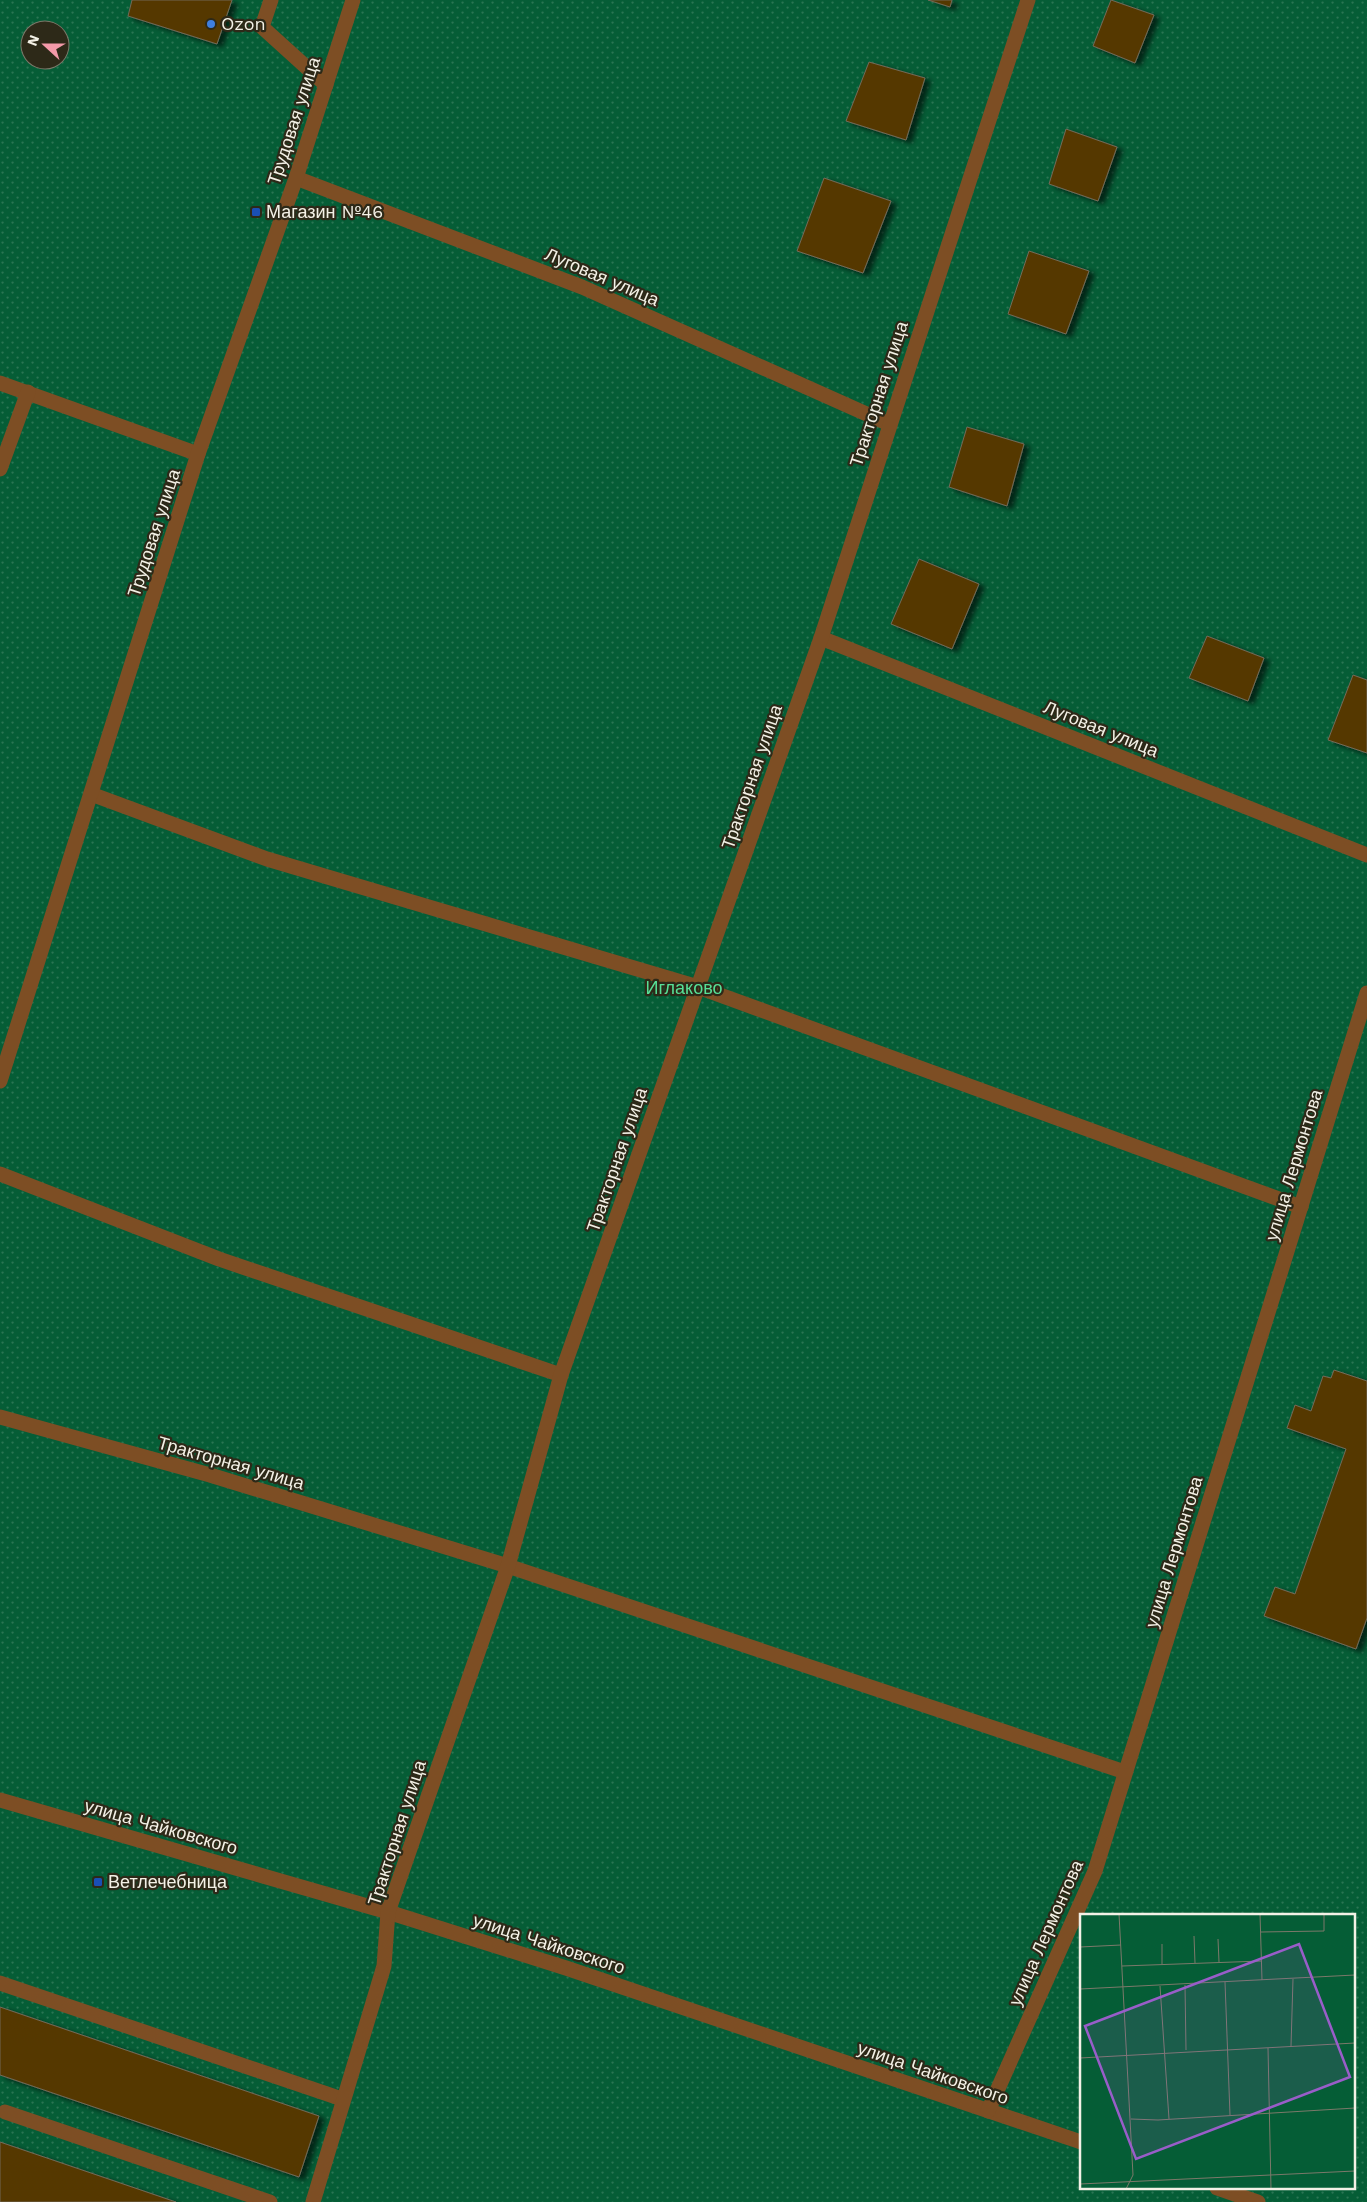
<svg xmlns="http://www.w3.org/2000/svg" width="1367" height="2202" font-family="'Work Sans',sans-serif">
<style>
.grass{fill:url(#grass-dots);fill-rule:evenodd}
.building{fill:#553900;stroke:#746958;filter:url(#shadow)}
.lines{fill:none;stroke-linecap:round;stroke-linejoin:round}
.minor{stroke:#7d4e24;stroke-width:15}
.shop-dot{fill:#3f7fe0;stroke:#2d2918;stroke-width:2}
.transit-dot{fill:#1a4fb4;stroke:#2d2918;stroke-width:2}
.labels{text-anchor:middle;stroke-width:4.5;stroke-linejoin:round;paint-order:stroke}
.poi-label{font-size:18px;fill:#f3f1e6;stroke:#2d2918;text-anchor:start}
.street-label{font-size:18px;fill:#f3f1e6;stroke:#2d2918}
.park-label{font-size:18px;fill:#57df96;stroke:#2d2918}
.inset-road{fill:none;stroke:#7c796a;stroke-width:1}
.view{fill:#995dc9;fill-opacity:0.15;stroke:#995dc9;stroke-width:2.5}
.inset-edge{fill:none;stroke:#f3f1e6;stroke-width:2.5}
</style>
<defs>
<pattern id="grass-dots" width="8" height="8" patternUnits="userSpaceOnUse" patternTransform="scale(1.25)"><rect width="8" height="8" fill="#055d36"/><path d="M2 2h.1M6 6h.1" fill="none" stroke="#2a7553" stroke-width="1.8" stroke-linecap="round"/></pattern>
<filter id="shadow"><feDropShadow dx="5.5" dy="3" stdDeviation="2.5" flood-color="#0009"/></filter>
</defs>
<rect width="100%" height="100%" fill="#2d2918"/>
<path class="grass" d="M0,0H1367V2202H0ZM30,30H60V60H30ZM1081,1916H1353V2188H1081Z"/>
<g class="building">
<path d="M132,0H232L217,44L128,16Z"/>
<path d="M928,0H952L950,7Z"/>
<path d="M1111,0L1154,15L1135,63L1093,46Z"/>
<path d="M869,62L925,78L906,140L846,121Z"/>
<path d="M1066,129L1117,147L1098,201L1049,184Z"/>
<path d="M824,178L891,201L863,273L797,251Z"/>
<path d="M1029,251L1089,271L1066,334L1008,314Z"/>
<path d="M967,427L1024,444L1007,506L949,487Z"/>
<path d="M919,559L979,584L952,649L891,624Z"/>
<path d="M1207,636L1264,658L1248,701L1189,678Z"/>
<path d="M1353,675L1367,680V753L1328,740Z"/>
<path d="M1334,1370L1367,1381V1618L1356,1649L1264,1616L1275,1587L1295,1594L1346,1449L1287,1428L1295,1405L1311,1411L1323,1376L1331,1378Z"/>
<path d="M0,2007L319,2116L299,2177L0,2075Z"/>
<path d="M0,2142L176,2202H0Z"/>
</g>
<g class="lines">
<g class="minor">
<path d="M271,0L262,27L326,85"/>
<path d="M296,178L582,287L889,424"/>
<path d="M0,383L198,454"/>
<path d="M0,469L28,392"/>
<path d="M821,638L1367,855"/>
<path d="M91,794L267,859L698,987L1301,1207"/>
<path d="M0,1081L198,454L296,178L353,0"/>
<path d="M0,1174L219,1259L561,1375"/>
<path d="M0,1417L210,1475L508,1566L1125,1772"/>
<path d="M0,1800L388,1912L566,1968L1081,2142"/>
<path d="M0,1983L342,2099"/>
<path d="M988,2111L1095,1871L1367,993"/>
<path d="M5,2112L270,2202"/>
<path d="M1217,2188L1258,2202"/>
<path d="M313,2202L384,1966L388,1912L508,1566L561,1375L821,638L1028,0"/>
</g>
</g>
<circle class="shop-dot" cx="211" cy="24" r="5"/>
<g class="transit-dot">
<rect x="251" y="207" width="10" height="10" rx="2.5"/>
<rect x="93" y="1877" width="10" height="10" rx="2.5"/>
</g>
<g class="labels">
<g class="poi-label">
<text x="221" y="30">Ozon</text>
<text x="266" y="218">Магазин №46</text>
<text x="108" y="1888">Ветлечебница</text>
</g>
<g class="street-label">
<text transform="translate(294 121) rotate(-72)" y="6">Трудовая улица</text>
<text transform="translate(602 277) rotate(23)" y="6">Луговая улица</text>
<text transform="translate(879 394) rotate(-72)" y="6">Тракторная улица</text>
<text transform="translate(154 533) rotate(-72)" y="6">Трудовая улица</text>
<text transform="translate(1101 729) rotate(22)" y="6">Луговая улица</text>
<text transform="translate(752 777) rotate(-71)" y="6">Тракторная улица</text>
<text transform="translate(617 1160) rotate(-71)" y="6">Тракторная улица</text>
<text transform="translate(1294 1165) rotate(-73)" y="6">улица Лермонтова</text>
<text transform="translate(231 1463) rotate(16)" y="6">Тракторная улица</text>
<text transform="translate(1174 1552) rotate(-73)" y="6">улица Лермонтова</text>
<text transform="translate(161 1827) rotate(16)" y="6">улица Чайковского</text>
<text transform="translate(397 1833) rotate(-72)" y="6">Тракторная улица</text>
<text transform="translate(1046 1933) rotate(-66)" y="6">улица Лермонтова</text>
<text transform="translate(549 1944) rotate(18)" y="6">улица Чайковского</text>
<text transform="translate(933 2073) rotate(19)" y="6">улица Чайковского</text>
</g>
<g class="park-label">
<text x="684" y="994">Иглаково</text>
</g>
</g>
<g transform="translate(1080 1914)">
<rect width="275" height="275" fill="#2d2918"/>
<path d="M0,0H275V275H0Z" fill="#055d36"/>
<path class="inset-road" d="M39,0L53,261L46,275M180,0L182,66M181,18L244,17V0M114,22L115,49M138,25L139,48M82,30V50M0,33L41,31M42,52L182,47M145,68L150,201M105,71L106,136M80,72L89,205M0,75L275,61M211,132L213,65M188,134L191,275M0,144L275,129M51,205L78,206L275,194M0,270L275,257"/>
<path class="view" d="M219,30L270,163L56,245L5,112Z"/>
<rect width="275" height="275" class="inset-edge"/>
</g>
<g transform="translate(45 45) rotate(291)"><circle r="24" fill="#2d2918" stroke="#7c796a"/>
<path d="M0-4L9 19L0 12L-9 19Z" fill="#f39aa9"/>
<text y="-8" font-size="14" font-weight="bold" text-anchor="middle" fill="#f3f1e6">N</text>
</g>
</svg>
